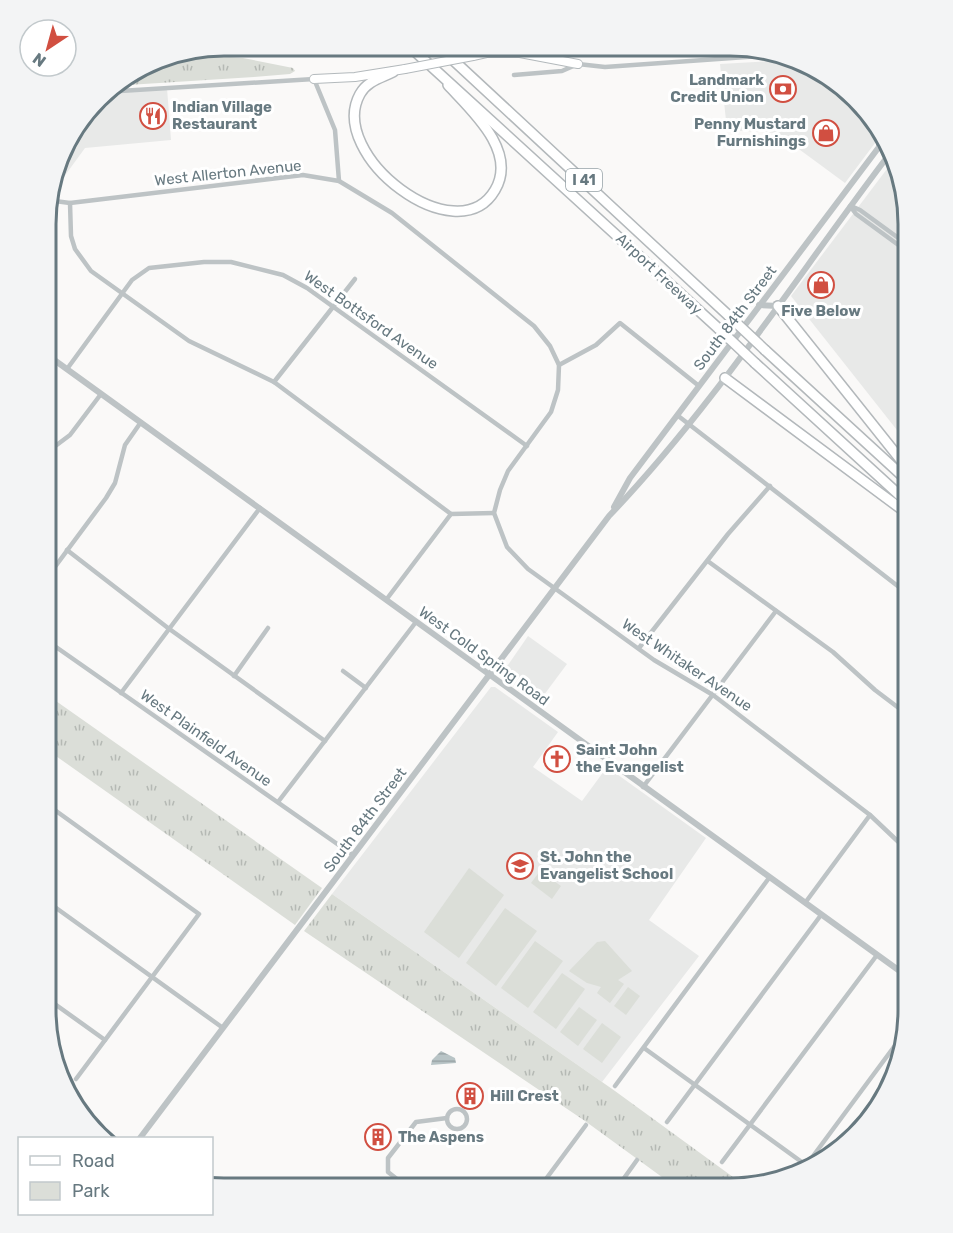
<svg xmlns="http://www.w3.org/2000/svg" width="953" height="1233" font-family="Rubik,sans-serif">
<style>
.built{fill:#e8e9e8}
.grass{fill:url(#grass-tufts)}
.park{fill:#dbded8}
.water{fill:url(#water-rules)}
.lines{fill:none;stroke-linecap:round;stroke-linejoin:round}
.secondary-casing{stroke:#b2b9bc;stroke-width:10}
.primary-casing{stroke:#b3b9bc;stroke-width:10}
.motorway-casing{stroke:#b3b8bb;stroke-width:12}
.minor{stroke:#bdc3c5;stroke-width:4.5}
.tertiary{stroke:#bdc3c5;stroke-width:6}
.secondary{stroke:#fff;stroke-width:7}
.primary{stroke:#fff;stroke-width:8}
.motorway{stroke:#fff;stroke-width:9}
.primary-bridge-casing{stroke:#b3b9bc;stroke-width:10;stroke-linecap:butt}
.motorway-bridge-casing{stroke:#b3b8bb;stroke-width:12;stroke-linecap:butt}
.primary-bridge{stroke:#fff;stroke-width:8}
.motorway-bridge{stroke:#fff;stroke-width:9}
.labels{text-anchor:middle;stroke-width:6;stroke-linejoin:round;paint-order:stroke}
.shield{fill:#fff;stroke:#95a1a6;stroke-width:1.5}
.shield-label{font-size:14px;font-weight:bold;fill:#677980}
.poi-label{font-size:15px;font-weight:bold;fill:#677980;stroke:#fff;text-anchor:start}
.street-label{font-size:15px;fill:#677980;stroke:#fff}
.rim{fill:none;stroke:#677980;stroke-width:3}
</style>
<defs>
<pattern id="grass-tufts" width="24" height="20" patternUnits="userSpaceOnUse" patternTransform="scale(1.5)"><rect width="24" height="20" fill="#dbded8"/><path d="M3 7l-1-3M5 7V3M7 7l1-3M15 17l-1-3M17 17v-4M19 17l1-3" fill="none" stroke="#b5b9b4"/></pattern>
<pattern id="water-rules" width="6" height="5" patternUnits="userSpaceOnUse" patternTransform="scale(1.5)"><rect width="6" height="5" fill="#b8c4c6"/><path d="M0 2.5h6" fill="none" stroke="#99a4a6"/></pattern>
</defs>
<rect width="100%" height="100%" fill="#faf9f8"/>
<g class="built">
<path d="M789,60L801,65L853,102L879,133L878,139L845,183L777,133L727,130L720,64Z"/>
<path d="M167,88L171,140L85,148L47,200L69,135L104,92Z"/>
<path d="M893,161L908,224V444L791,296Z"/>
<path d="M528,636L567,664L538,703L501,675Z"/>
<path d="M491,687H495L558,732L533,767L582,801L607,767L706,838L649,920L699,956L602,1082L332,894Z"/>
</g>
<g class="grass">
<path d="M192,54L243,58L293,68L295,71L290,74L254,77L112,86L162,57Z"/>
<path d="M46,694L322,888L295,925L46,749Z"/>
<path d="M332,894L615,1091L744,1185L729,1188H677L585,1121L304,931Z"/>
</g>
<g class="park">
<path d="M469,868L504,895L459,958L424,932Z"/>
<path d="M540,871L561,886L552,899L531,883Z"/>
<path d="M505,908L537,931L496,986L466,963Z"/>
<path d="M535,941L563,961L528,1008L501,988Z"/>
<path d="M605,941L632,971L618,980L624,984L610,1003L597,993L601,987L587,983L569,971L597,942Z"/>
<path d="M562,973L585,989L556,1029L533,1012Z"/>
<path d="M628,987L640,996L626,1015L614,1006Z"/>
<path d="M579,1007L597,1020L578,1046L560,1032Z"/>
<path d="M602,1023L621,1037L602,1063L583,1049Z"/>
</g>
<path class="water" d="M441,1051L455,1058L456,1063L431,1065L432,1060Z"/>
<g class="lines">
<defs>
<g id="secondary">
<path d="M818,71L837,84"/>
<path d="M881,145V135"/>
</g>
<g id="primary">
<path d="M221,45H233"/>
<path d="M489,53H520L578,64"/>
<path d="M473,56L518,46"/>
<path d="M314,79L355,77L405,69"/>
</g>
<g id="motorway">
<path d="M409,46L719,329"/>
<path d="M438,46L729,316"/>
<path d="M393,72C381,78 367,81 360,94C326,155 457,255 495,190C518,151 471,110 448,85"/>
<path d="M778,306L908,469"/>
<path d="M765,350L908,481"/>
<path d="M755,363L908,503"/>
<path d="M725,378L908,514"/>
</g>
</defs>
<use href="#secondary" class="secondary-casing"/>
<use href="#primary" class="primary-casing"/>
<use href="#motorway" class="motorway-casing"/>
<g class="minor">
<path d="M514,75L562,71L578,64L605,67L776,55"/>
<path d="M104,92L314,79L335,130L339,181"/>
<path d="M47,200L70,203L303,175L339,181L392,213L534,326L550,346L559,365L558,390L551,412L508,471L500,490L494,513L507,547L528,569L654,660L713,695L870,815L908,851"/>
<path d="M70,203L71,236L75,249L91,271L189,341L274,382L451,514"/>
<path d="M850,206L856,214L908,252"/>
<path d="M851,206L860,210L908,245"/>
<path d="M559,365L596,345L620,323L699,386"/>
<path d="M67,369L132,280L149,268L204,262H231L283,275L307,288L527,446"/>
<path d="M274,382L355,279"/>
<path d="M677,415L908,594"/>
<path d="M46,453L70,435L101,394"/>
<path d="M67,550L168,628L325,741"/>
<path d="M709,562L833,652L875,690L908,715"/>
<path d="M46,579L106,498L115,483L125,445L141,422"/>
<path d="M386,600L451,514L494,513"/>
<path d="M46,640L353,855"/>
<path d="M639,648L728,534L770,486"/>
<path d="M343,671L366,688"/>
<path d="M234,676L268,628"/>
<path d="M121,693L260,508"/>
<path d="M643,787L776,611"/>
<path d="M278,802L416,622"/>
<path d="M45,803L199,914L76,1079"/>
<path d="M45,900L223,1028"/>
<path d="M805,903L870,815"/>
<path d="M45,997L105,1040"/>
<path d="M644,1048L810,1168"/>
<path d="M615,1086L769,878"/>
<circle cx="457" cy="1119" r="10"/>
<path d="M667,1122L821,915"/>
<path d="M722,1162L877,955"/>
<path d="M802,1171L902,1036"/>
<path d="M214,1187L217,1183L226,1187"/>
<path d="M407,1187L388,1172V1158L416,1122L447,1118"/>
<path d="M540,1187L586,1125"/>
<path d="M617,1188L637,1160"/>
</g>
<g class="tertiary">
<path d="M759,305L778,306"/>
<path d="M46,354L908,977"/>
<path d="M614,507L630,478L885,139"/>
<path d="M140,1138L609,516C715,405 798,274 891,152"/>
</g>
<use href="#secondary" class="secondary"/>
<use href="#primary" class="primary"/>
<use href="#motorway" class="motorway"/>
<defs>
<path id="primary-bridge" d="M405,69L473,56"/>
<g id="motorway-bridge">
<path d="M729,316L765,350"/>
<path d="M719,329L755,363"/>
</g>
</defs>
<use href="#primary-bridge" class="primary-bridge-casing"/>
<use href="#motorway-bridge" class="motorway-bridge-casing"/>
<use href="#primary-bridge" class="primary-bridge"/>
<use href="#motorway-bridge" class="motorway-bridge"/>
</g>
<defs>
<symbol id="bank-ring" viewBox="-11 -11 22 22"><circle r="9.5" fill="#fff" stroke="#d14f41" stroke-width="1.5"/><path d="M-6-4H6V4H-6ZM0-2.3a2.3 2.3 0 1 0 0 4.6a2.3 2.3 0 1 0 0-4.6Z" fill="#d14f41"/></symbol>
<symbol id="restaurant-ring" viewBox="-11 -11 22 22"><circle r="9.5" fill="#fff" stroke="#d14f41" stroke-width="1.5"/><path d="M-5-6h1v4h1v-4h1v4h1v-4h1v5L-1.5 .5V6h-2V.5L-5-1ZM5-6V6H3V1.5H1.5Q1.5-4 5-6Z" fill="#d14f41"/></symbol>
<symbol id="shop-ring" viewBox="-11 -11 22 22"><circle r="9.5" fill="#fff" stroke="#d14f41" stroke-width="1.5"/><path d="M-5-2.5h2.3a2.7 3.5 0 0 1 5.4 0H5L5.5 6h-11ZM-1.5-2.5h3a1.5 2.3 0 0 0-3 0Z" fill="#d14f41"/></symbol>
<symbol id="church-ring" viewBox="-11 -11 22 22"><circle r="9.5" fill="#fff" stroke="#d14f41" stroke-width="1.5"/><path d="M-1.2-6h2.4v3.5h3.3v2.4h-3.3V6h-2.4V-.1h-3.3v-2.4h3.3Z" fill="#d14f41"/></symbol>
<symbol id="school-ring" viewBox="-11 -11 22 22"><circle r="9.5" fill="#fff" stroke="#d14f41" stroke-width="1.5"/><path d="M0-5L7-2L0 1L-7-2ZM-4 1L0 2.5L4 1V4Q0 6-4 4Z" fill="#d14f41"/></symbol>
<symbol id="building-ring" viewBox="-11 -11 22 22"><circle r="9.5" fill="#fff" stroke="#d14f41" stroke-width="1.5"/><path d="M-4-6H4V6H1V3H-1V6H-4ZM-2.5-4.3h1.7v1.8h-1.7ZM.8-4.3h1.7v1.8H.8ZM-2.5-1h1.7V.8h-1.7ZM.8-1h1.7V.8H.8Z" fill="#d14f41"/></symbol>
</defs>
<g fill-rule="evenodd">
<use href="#bank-ring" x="768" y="74" width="30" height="30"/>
<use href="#restaurant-ring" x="138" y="101" width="30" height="30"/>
<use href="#shop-ring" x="811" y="118" width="30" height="30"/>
<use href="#shop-ring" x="806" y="270" width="30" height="30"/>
<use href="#church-ring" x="542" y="744" width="30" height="30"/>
<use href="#school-ring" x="505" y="851" width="30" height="30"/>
<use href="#building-ring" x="455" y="1081" width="30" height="30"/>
<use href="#building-ring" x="363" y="1122" width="30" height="30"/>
</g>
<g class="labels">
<rect class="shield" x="566" y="169" width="36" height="22" rx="4.5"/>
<g class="shield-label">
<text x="584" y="185">I 41</text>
</g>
<g class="poi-label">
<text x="764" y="85" text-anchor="end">Landmark<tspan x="764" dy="17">Credit Union</tspan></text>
<text x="172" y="112">Indian Village<tspan x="172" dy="17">Restaurant</tspan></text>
<text x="806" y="129" text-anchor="end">Penny Mustard<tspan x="806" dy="17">Furnishings</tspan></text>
<text x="821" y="316" text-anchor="middle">Five Below</text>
<text x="576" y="755">Saint John<tspan x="576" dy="17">the Evangelist</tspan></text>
<text x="540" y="862">St. John the<tspan x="540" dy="17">Evangelist School</tspan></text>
<text x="490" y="1101">Hill Crest</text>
<text x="398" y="1142">The Aspens</text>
</g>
<g class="street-label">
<text transform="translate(228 173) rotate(-6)" y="5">West Allerton Avenue</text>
<text transform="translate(659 274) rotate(43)" y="5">Airport Freeway</text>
<text transform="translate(735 318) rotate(-53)" y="5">South 84th Street</text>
<text transform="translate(371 320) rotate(35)" y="5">West Bottsford Avenue</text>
<text transform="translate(484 656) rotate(36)" y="5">West Cold Spring Road</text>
<text transform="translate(687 665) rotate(34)" y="5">West Whitaker Avenue</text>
<text transform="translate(206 738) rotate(35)" y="5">West Plainfield Avenue</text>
<text transform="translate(365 820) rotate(-53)" y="5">South 84th Street</text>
</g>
</g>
<path d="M0 0H953V1233H0ZM224 56H730A168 168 0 0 1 898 224V1010A168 168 0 0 1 730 1178H224A168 168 0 0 1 56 1010V224A168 168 0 0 1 224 56Z" fill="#f3f4f5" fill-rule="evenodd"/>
<path class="rim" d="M224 56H730A168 168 0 0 1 898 224V1010A168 168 0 0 1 730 1178H224A168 168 0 0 1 56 1010V224A168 168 0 0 1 224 56Z"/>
<rect x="18" y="1137" width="195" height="78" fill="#ffffff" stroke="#c2c9cc" stroke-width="1.5"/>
<rect x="30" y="1156" width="30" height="9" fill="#ffffff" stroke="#c2c9cc" stroke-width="1.5"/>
<text x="72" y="1167" font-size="18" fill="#677980">Road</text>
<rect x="30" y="1182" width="30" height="18" fill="#dbded8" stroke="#c2c9cc" stroke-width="1.5"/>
<text x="72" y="1197" font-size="18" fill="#677980">Park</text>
<g transform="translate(48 48) rotate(216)"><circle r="28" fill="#ffffff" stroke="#c2c9cc" stroke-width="1.5"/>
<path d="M0-4.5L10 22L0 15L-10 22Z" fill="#d14f41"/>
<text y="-9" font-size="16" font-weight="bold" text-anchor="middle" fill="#677980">N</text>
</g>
</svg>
